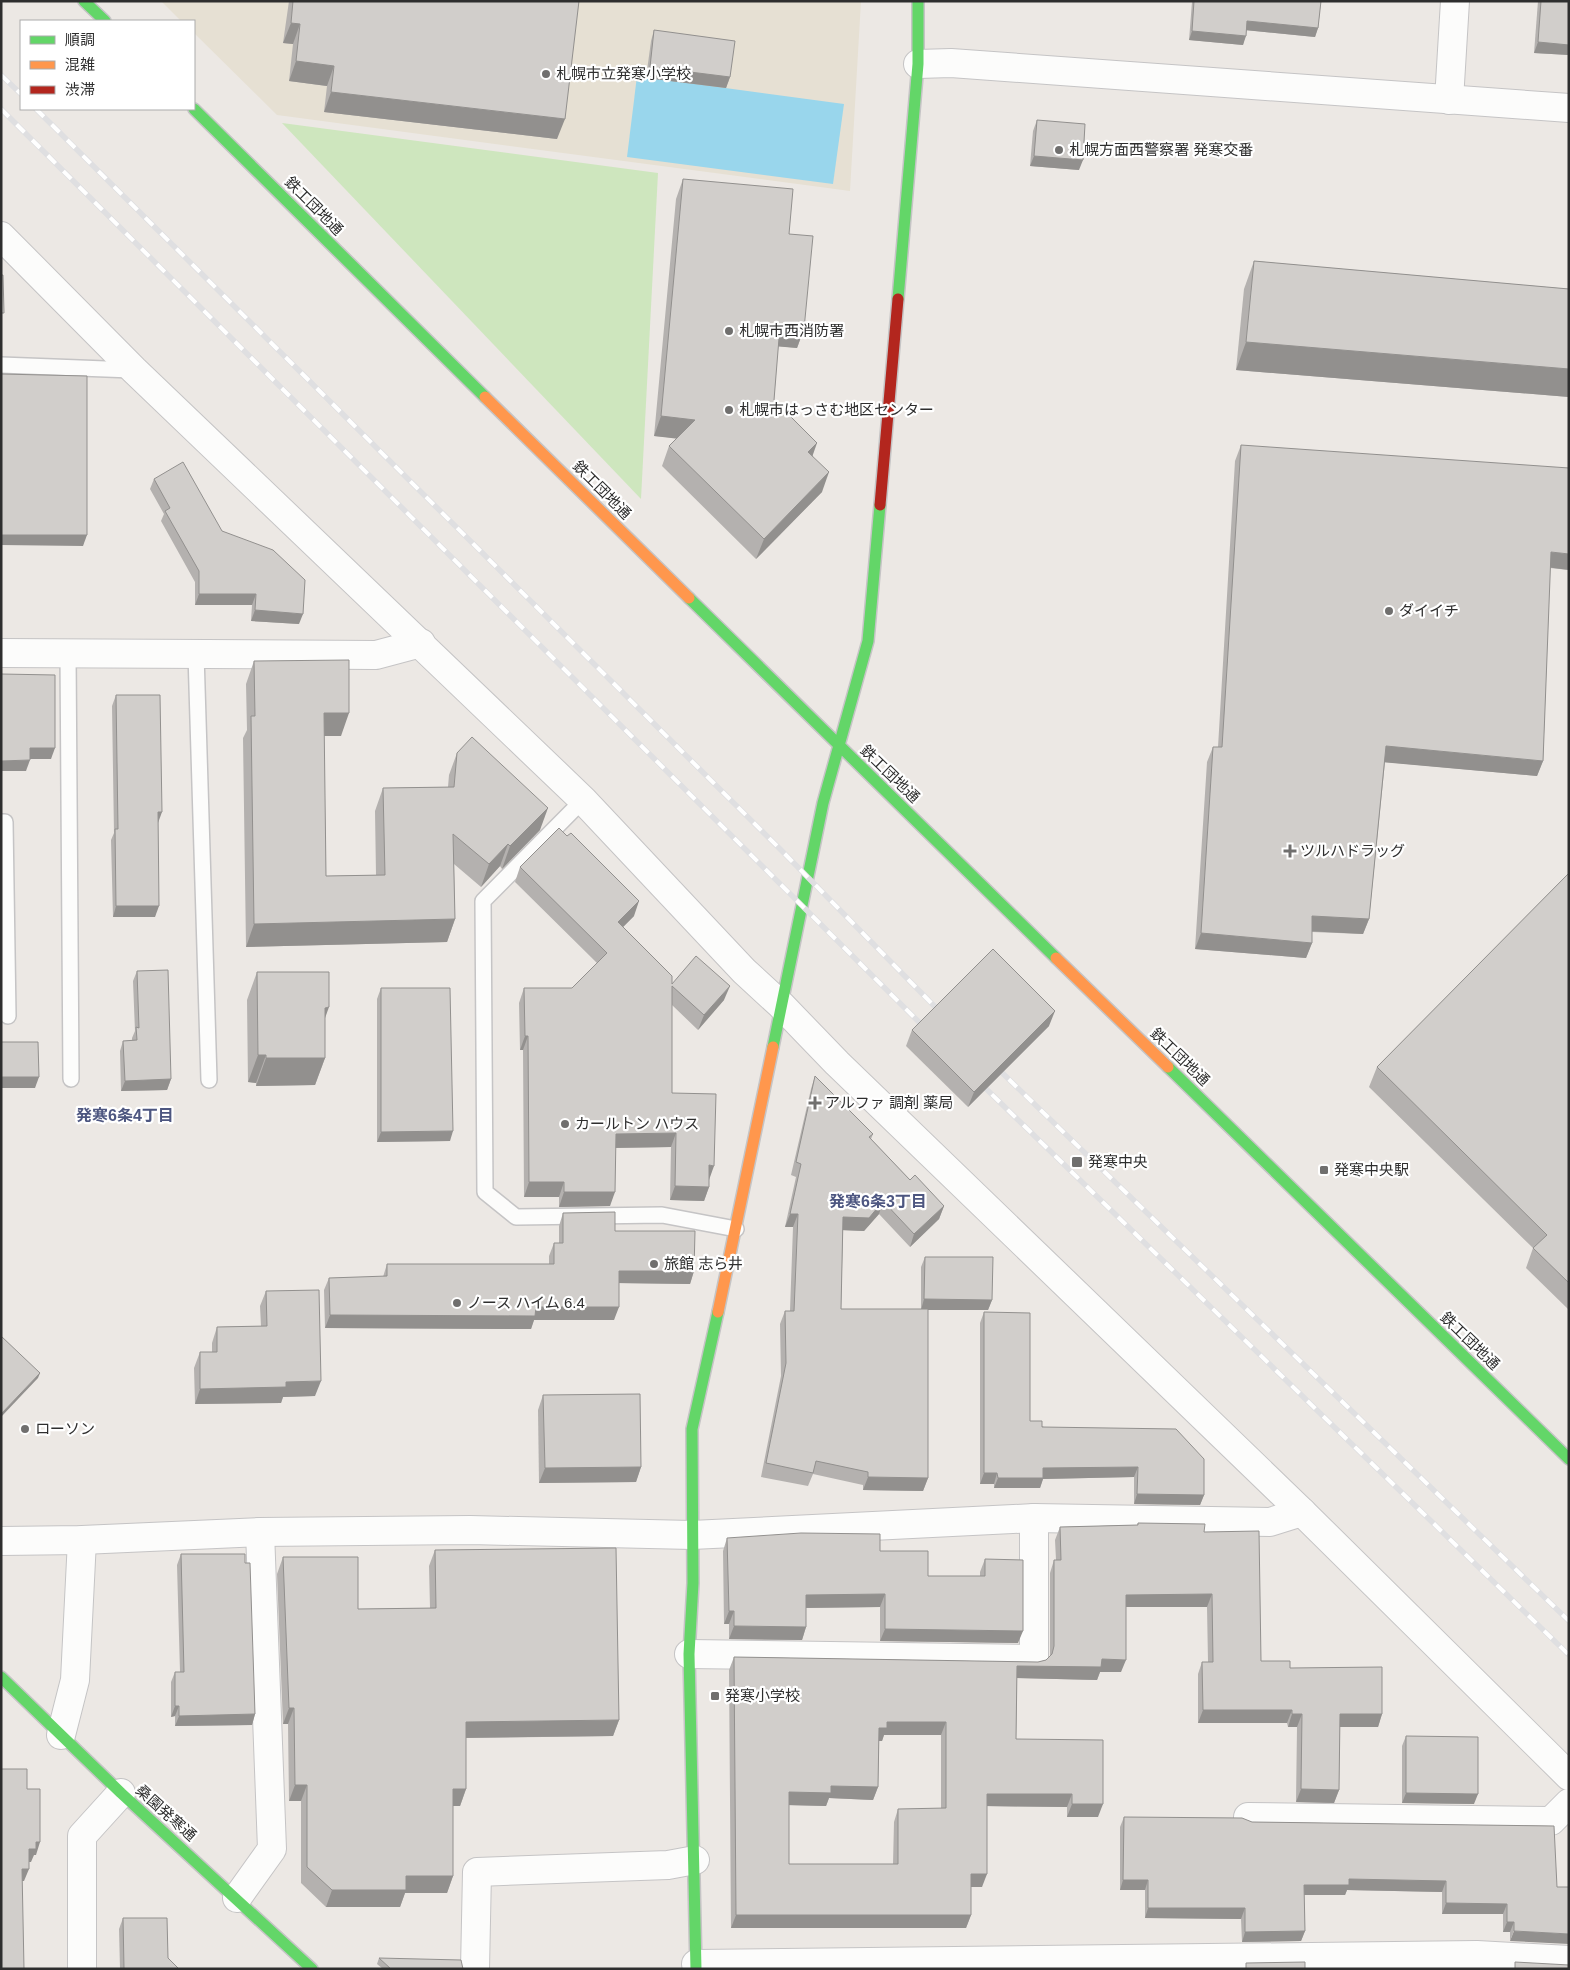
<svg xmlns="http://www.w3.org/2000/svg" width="1570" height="1970" font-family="Helvetica,'Noto Sans JP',sans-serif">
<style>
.education{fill:#e6e0d3}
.green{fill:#cee6be}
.water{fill:#99d6ec}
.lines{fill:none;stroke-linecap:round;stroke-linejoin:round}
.lane-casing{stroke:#c5c4c5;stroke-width:18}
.street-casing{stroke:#c5c4c5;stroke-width:30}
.fast-casing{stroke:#c5c4c5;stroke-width:14}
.slow-casing{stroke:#c5c4c5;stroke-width:14}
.jam-casing{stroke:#c5c4c5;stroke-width:14}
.lane{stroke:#fcfcfb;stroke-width:15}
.street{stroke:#fcfcfb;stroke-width:28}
.fast{stroke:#63d668;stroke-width:11}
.slow{stroke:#ff974d;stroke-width:11}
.jam{stroke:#b3261e;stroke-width:11}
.rail-casing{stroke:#dfdfe1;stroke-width:5.5}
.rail{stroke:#fff;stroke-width:4;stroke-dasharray:11;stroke-linecap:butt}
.wall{fill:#b4b1af;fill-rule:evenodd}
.shaded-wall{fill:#92908e}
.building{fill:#d1cecb;stroke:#92908e;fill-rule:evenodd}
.poi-dot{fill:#706f6e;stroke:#fff;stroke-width:2}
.labels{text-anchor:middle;stroke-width:4.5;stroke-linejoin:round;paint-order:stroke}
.poi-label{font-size:15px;fill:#2e2e2e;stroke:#fff;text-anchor:start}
.street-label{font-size:15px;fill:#2e2e2e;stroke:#fff}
.neighbourhood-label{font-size:16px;font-weight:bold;fill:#4d5680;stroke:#fff}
</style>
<rect width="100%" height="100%" fill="#ece8e4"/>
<path class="education" d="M161,1H861L850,191L277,115L194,33V21H181Z"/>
<path class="green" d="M282,123L658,173L641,499Z"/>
<path class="water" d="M637,76L844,104L833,184L627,157Z"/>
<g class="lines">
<defs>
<g id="lane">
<path d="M1,365L132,370"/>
<path d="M68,653L71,1079"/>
<path d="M196,654L209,1080"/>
<path d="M583,800L483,901L485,1192L516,1217L662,1215L736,1229"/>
<path d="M1,822H5L8,1016"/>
</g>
<g id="street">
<path d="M918,64L951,63L1569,108"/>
<path d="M1449,100L1455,1"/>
<path d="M1,236L134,370L583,800L744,971L781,1005L837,1063L1302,1512L1569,1776"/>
<path d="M1,653L376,655L421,643"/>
<path d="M1,1541L82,1540L260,1532L470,1530L692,1535L1034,1518L1270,1522L1302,1512"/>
<path d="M689,1654L1034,1659V1518"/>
<path d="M61,1735L75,1680L82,1540"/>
<path d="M1248,1817L1551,1821L1569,1803"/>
<path d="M237,1898L272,1849L260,1532"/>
<path d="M696,1964L1477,1955L1569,1960"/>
<path d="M82,1969V1836L121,1793"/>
<path d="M475,1969L477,1872L668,1865L695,1860"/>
</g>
<g id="fast">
<path d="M84,1L105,21"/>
<path d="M194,109L485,397"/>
<path d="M898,299L918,64V1"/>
<path d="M689,598L1056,958"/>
<path d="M773,1047L823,803L868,641L880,505"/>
<path d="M1168,1067L1569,1459"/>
<path d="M1,1677L121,1793L312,1969"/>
<path d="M696,1969L689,1654L693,1583L692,1429L718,1312"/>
</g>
<g id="slow">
<path d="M485,397L689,598"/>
<path d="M1056,958L1168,1067"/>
<path d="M718,1312L773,1047"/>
</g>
<path id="jam" d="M880,505L898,299"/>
</defs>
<use href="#lane" class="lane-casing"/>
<use href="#street" class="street-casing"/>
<use href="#fast" class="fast-casing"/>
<use href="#slow" class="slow-casing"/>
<use href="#jam" class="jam-casing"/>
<use href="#lane" class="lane"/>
<use href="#street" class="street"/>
<use href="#fast" class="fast"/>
<use href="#slow" class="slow"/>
<use href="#jam" class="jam"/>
<defs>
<g id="rail">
<path d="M1,75L21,94"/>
<path d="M1,109L930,1033"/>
<path d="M36,109L781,850L945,1017"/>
<path d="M993,1064L1569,1621"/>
<path d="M976,1079L1569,1655"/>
</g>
</defs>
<use href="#rail" class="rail-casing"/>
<use href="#rail" class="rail"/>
</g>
<g class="wall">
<path d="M289,1H579L557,139L324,112L327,86L289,81L293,44L283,43Z"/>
<path d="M1184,1H1321L1318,28L1315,37L1246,30L1243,45L1189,40L1192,2Z"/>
<path d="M1538,1H1569V55L1534,53Z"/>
<path d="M654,30L730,77L726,88L646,78L651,41Z"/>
<path d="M1037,120L1079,170L1030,166L1033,131Z"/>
<path d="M683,179L789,234L804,329L797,348L778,346L774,400L813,456L822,492L756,559L662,466L669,446L677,438L654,436L676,199Z"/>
<path d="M1254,261L1569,289V397L1236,370L1244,289Z"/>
<path d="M1241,445L1569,570L1550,568L1543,761L1537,776L1385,762L1369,919L1363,934L1312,932V943L1306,958L1195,949L1207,762L1213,747H1218L1235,461Z"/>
<path d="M154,479L222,531L299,624L251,621L252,605H195V582L161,521L164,514L150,489Z"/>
<path d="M254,661L341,736H324L326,876L376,875L375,811L383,788L448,787L449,775L457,753L540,830L502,869L500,866L481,887L454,864L455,919L447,942L246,947L243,738L247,730L246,684Z"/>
<path d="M116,695L158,823L155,917H113L111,840L114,833L112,706Z"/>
<path d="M520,867L634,916L623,927L672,984L724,1000L698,1030L672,1005V1093L709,1180V1187L704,1201L670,1200L671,1147L615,1148L610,1206L559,1207V1197H524L523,1050H520L519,1003L524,988H572L597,963L515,882Z"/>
<path d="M1569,873V1310L1526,1268L1533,1248L1369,1087L1377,1067Z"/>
<path d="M137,971L171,1079L167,1090L121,1091L120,1051L123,1041L132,1040V1038L135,1031L133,981Z"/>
<path d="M257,972L325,1020V1058L315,1085L256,1086V1083L248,1082L247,1000Z"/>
<path d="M381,988L450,1141L377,1142V999Z"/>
<path d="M1049,1026L968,1107L906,1046L912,1030Z"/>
<path d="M815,1076L873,1134L871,1139L910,1180L944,1206L939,1219L910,1247L879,1214L864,1231L843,1230L841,1309H921V1267L925,1257L992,1300L988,1310H928V1478L923,1491L863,1490V1485L813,1474L808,1486L761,1477L781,1376L780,1324L785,1311H790L793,1227H785L796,1177L791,1175L811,1089Z"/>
<path d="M563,1213L615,1231L694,1271L690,1284L619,1283L614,1320H534L531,1329L325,1328L324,1290L329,1278L383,1277L387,1264H549V1256L554,1243H559V1226Z"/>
<path d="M266,1291L315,1396L283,1397L281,1403L195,1404L194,1368L200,1352H212V1343L217,1327L261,1326L260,1306Z"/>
<path d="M984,1312L1030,1421L1204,1495L1200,1505L1134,1504V1477L1043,1479L1040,1488H994V1484H980V1323Z"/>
<path d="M543,1395L641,1467L636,1482L539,1483L538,1410Z"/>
<path d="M1138,1523L1204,1532L1261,1661L1290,1668L1382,1714L1378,1727H1340L1339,1790L1334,1803L1296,1802L1297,1727H1288L1287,1723H1198V1674L1202,1662H1208L1207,1607H1126L1121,1672H1100L1097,1680L1017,1678L1016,1739L1098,1817H1067V1807L987,1806L982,1887H971V1915L966,1928H731L729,1670L734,1657L1038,1662L1046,1660L1050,1657V1573L1054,1560H1056L1055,1540L1060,1527L1137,1525ZM884,1735H941V1809H898L894,1822L893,1864H789V1805L826,1806L829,1798L873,1800L878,1787L879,1741H882Z"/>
<path d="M727,1538L880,1551L928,1576H980V1572L985,1559L1018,1643L880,1641V1607L806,1608V1627L802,1640L729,1639V1624H724L723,1551Z"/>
<path d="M435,1550L619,1720L613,1736L466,1738V1789L460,1806H453V1876L447,1893H405L400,1907H326L301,1883V1801H289L288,1724H283L277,1574L283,1557L358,1609L430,1608L429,1566Z"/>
<path d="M181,1554L245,1563L255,1714L252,1725L175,1726V1716L171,1717V1682L175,1672H180L177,1565Z"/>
<path d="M1406,1736L1474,1804L1402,1803V1746Z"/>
<path d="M1124,1817L1252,1822L1554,1826L1510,1941V1932H1503V1914H1442V1892L1347,1890L1345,1895H1304L1305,1931L1301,1941L1242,1942L1241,1919L1145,1918V1890H1120V1827Z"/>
<path d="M123,1918L168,1958L179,1969H120L119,1929Z"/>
<path d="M379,1958L463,1969H383L377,1964Z"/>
</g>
<g class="shaded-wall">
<path d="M1247,21L1318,28L1315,37L1244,30Z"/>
<path d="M291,23L300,24L293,44L283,43Z"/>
<path d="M1192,31L1246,36L1243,45L1189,40Z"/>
<path d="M1538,42L1569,45V55L1534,53Z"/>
<path d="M296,61L334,66L327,86L289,81Z"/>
<path d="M650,67L730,77L726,88L646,78Z"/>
<path d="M331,92L565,119L557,139L324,112Z"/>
<path d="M1034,156L1083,160L1079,170L1030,166Z"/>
<path d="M780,326L804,329L797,348L773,346Z"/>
<path d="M1246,342L1569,369V397L1236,370Z"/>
<path d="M661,416L695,420L688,440L654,436Z"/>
<path d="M817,443L810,463L808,452Z"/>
<path d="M829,472L822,492L756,559L764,539Z"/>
<path d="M1,535H87L83,546L1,545Z"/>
<path d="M1551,552L1569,554V570L1546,567Z"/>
<path d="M199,594H256L252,605H195Z"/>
<path d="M255,610L303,614L299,624L251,621Z"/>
<path d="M324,713H349L341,736H315Z"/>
<path d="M1386,746L1543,761L1537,776L1381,762Z"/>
<path d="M30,748H55L51,759H26Z"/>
<path d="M30,760L26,771H1V761Z"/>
<path d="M548,808L540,830L502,869L510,846Z"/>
<path d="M158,812H162L158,823Z"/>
<path d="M508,844L500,866L481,887L489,864Z"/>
<path d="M639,901L634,916L613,937L618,922Z"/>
<path d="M116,906H159L155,917H113Z"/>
<path d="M1312,916L1369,919L1363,934L1306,931Z"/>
<path d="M455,919L447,942L246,947L254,924Z"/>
<path d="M1201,933L1312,943L1306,958L1195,949Z"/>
<path d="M730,986L724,1000L698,1030L704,1015Z"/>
<path d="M329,1007L319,1035L325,1008Z"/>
<path d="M1055,1011L1049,1026L968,1107L974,1092Z"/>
<path d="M525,1036H528L523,1050H520Z"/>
<path d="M258,1055H266L256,1083L248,1082Z"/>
<path d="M266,1058H325L315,1085L256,1086Z"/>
<path d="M1,1077H39L35,1088H1Z"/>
<path d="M171,1079L167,1090L121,1091L125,1081Z"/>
<path d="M453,1131L450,1141L377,1142L381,1132Z"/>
<path d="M676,1133L671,1147L610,1148L616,1134Z"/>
<path d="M709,1165L714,1166L709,1180Z"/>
<path d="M529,1182H564L559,1197H524Z"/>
<path d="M675,1186L709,1187L704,1201L670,1200Z"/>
<path d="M564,1192H615L610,1206L559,1207Z"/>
<path d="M883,1201L879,1214L864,1231L839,1230L843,1217Z"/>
<path d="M944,1206L939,1219L910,1247L914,1234Z"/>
<path d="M790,1214H798L793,1227H785Z"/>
<path d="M619,1271H694L690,1284L614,1283Z"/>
<path d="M924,1299L992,1300L988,1310H921Z"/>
<path d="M536,1307H619L614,1320H534L531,1329L325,1328L330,1315Z"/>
<path d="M40,1373L38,1378L1,1417V1414Z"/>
<path d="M321,1381L315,1396L283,1397L281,1403L195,1404L200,1389L286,1382Z"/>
<path d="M641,1467L636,1482L539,1483L545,1468Z"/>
<path d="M1138,1467L1134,1477L1043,1479L1040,1488H994L998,1478L1043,1468Z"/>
<path d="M984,1473H997L994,1484H980Z"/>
<path d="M868,1477L928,1478L923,1491L863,1490Z"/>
<path d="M1137,1494L1204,1495L1200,1505L1134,1504Z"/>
<path d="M885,1594L880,1607L801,1608L806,1595Z"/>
<path d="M1212,1594L1207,1607H1122L1126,1595Z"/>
<path d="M729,1611H734L729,1624H724Z"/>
<path d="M734,1626L806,1627L802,1640L729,1639Z"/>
<path d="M885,1629L1023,1631L1018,1643L880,1641Z"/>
<path d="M1102,1659L1126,1660L1121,1672H1100L1097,1680L1012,1678L1017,1666Z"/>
<path d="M175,1706H179L175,1716L171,1717Z"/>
<path d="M289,1708H294L288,1724H283Z"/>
<path d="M1203,1710H1292L1287,1723H1198Z"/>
<path d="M255,1714L252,1725L175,1726L179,1716Z"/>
<path d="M1292,1714H1302L1297,1727H1288Z"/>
<path d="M1340,1714H1382L1378,1727H1335Z"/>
<path d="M619,1720L613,1736L460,1738L466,1722Z"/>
<path d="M887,1722H946L941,1735H884L882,1741H875L879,1728Z"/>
<path d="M295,1785H307L301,1801H289Z"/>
<path d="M831,1786L878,1787L873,1800L829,1798L826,1806L785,1805L789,1792Z"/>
<path d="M453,1789H466L460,1806H447Z"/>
<path d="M1301,1789L1339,1790L1334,1803L1296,1802Z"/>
<path d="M1406,1793L1478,1794L1474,1804L1402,1803Z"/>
<path d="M987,1794H1072L1067,1807L982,1806Z"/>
<path d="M1072,1804H1103L1098,1817H1067Z"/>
<path d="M36,1842H40L36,1855H34L31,1862H25L29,1849Z"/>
<path d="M22,1869H29L24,1881H17Z"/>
<path d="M971,1874H987L982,1887H966Z"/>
<path d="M406,1876H453L447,1893H405L400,1907H326L332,1890Z"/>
<path d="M1349,1879L1446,1881L1442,1892L1347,1890L1345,1895H1300L1304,1885Z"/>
<path d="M1123,1880H1148L1145,1890H1120Z"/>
<path d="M1446,1903L1507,1904L1503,1914H1442Z"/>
<path d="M1148,1908H1245L1241,1919L1145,1918Z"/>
<path d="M736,1915H971L966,1928H731Z"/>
<path d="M1507,1922H1514L1510,1932H1503Z"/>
<path d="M1305,1931L1301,1941L1242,1942L1245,1932Z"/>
<path d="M1514,1931L1569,1934V1944L1510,1941Z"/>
</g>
<g class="building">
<path d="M293,1H579L565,119L331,92L334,66L296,61L300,24L291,23Z"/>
<path d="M1194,1H1321L1318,28L1247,21L1246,36L1192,31Z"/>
<path d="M1541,1H1569V45L1538,42Z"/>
<path d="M654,30L735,41L730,77L650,67Z"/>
<path d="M1037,120L1085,124L1083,160L1034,156Z"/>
<path d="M683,179L793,189L789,234L813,236L804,329L780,326L774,400L817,443L808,452L829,472L764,539L669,446L695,420L661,416Z"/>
<path d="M1254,261L1569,289V369L1246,342Z"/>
<path d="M1,275H3L4,313H1Z"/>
<path d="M1,374L87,376V535H1Z"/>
<path d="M1241,445L1569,468V554L1551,552L1543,761L1386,746L1369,919L1312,916V943L1201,933L1213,747H1222Z"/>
<path d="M183,462L222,531L273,550L305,580L303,614L255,610L256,594H199V571L165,511L170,508L154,479Z"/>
<path d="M349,660V713H324L326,876L385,875L383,788L454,787L457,753L472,737L548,808L510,846L508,844L489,864L453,834L455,919L254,924L251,716H255L254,661Z"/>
<path d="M1,674L55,675V748H30V760L1,761Z"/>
<path d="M116,695H160L162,812H158L159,906H116L115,829H118Z"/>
<path d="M559,828L567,836L571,833L639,901L618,922L672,976V984L696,956L730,986L704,1015L672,986V1093L716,1094L714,1166L709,1165V1187L675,1186L676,1133L616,1134L615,1192H564V1182H529L528,1036H525L524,988H572L607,953L520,867Z"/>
<path d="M1569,873V1283L1533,1248L1547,1235L1377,1067Z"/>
<path d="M993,949L1055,1011L974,1092L912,1030Z"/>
<path d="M168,970L171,1079L125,1081L123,1041L137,1040L136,1027L139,1028L137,971Z"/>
<path d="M257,972H329V1007L325,1008V1058H266V1055H258Z"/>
<path d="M381,988H450L453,1131L381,1132Z"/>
<path d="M1,1042H38L39,1077H1Z"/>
<path d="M815,1076L873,1134L869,1137L910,1180L915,1175L944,1206L914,1234L883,1201L869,1218L843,1217L841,1309H928V1478L868,1477V1472L816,1461L813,1473L766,1463L786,1363L785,1311H794L798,1214H790L801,1164L796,1162Z"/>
<path d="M615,1212V1231H695L694,1271H619V1307H536L535,1316L330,1315L329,1278L387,1276V1264H554V1243H563V1213Z"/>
<path d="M925,1257H993L992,1300L924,1299Z"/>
<path d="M319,1290L321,1381L286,1382V1387L200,1389V1352H217V1327L267,1326L266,1291Z"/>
<path d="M984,1312L1030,1313V1421H1042V1427L1176,1429L1204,1459V1495L1137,1494L1138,1467L1043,1468V1478H998L997,1473H984Z"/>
<path d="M1,1336L40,1373L1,1414Z"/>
<path d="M640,1394L641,1467L545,1468L543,1395Z"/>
<path d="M1138,1523L1205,1524L1204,1532L1259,1531L1261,1661H1290V1668L1382,1667V1714H1340L1339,1790L1301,1789L1302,1714H1292V1710H1203L1202,1662H1213L1212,1594L1126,1595V1660L1102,1659L1101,1667L1017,1666L1016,1739L1103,1740V1804H1072V1794H987V1874H971V1915H736L734,1657L1038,1662L1046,1660L1052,1654L1054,1646V1560H1061L1060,1527L1138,1525ZM887,1722H946V1808L898,1809V1864H789V1792L831,1793V1786L878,1787L879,1728H887Z"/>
<path d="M801,1533L880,1534V1551H928V1576H985V1559L1023,1560V1631L885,1629V1594L806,1595V1627L734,1626V1611H729L727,1538Z"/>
<path d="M616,1548L619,1720L466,1722V1789H453V1876H406V1890H332L307,1867V1785H295L294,1708H289L283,1557H358V1609L436,1608L435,1550Z"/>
<path d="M181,1554H245V1563H250L255,1714L179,1716V1706H175V1672H184Z"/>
<path d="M1406,1736L1478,1737V1794L1406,1793Z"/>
<path d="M1,1769H27V1789H40V1842H36V1849H29V1869H22L24,1969H1Z"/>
<path d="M1124,1817L1242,1818L1252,1822L1554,1826L1557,1887H1569V1934L1514,1931V1922H1507V1904L1446,1903V1881L1349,1879V1885H1304L1305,1931L1245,1932V1908H1148V1880H1123Z"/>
<path d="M123,1918H167L168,1958L179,1969H124Z"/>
<path d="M379,1958L461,1960L463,1969H391Z"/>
<path d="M1305,1962V1969H1246V1963Z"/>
<path d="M1515,1962L1569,1965V1969H1515Z"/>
</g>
<g class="poi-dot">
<circle cx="546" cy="74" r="5"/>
<circle cx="1059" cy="150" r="5"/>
<circle cx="729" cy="331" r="5"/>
<circle cx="729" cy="410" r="5"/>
<circle cx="1389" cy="611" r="5"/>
<path d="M1287.5 843.5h5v5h5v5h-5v5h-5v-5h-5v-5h5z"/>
<path d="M812.5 1095.5h5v5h5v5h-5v5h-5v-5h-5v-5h5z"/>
<circle cx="565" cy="1124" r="5"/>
<rect x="1071" y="1156" width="12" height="12" rx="2.5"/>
<rect x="1319" y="1165" width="10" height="10" rx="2.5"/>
<circle cx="654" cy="1264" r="5"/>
<circle cx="457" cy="1303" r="5"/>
<circle cx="25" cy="1429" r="5"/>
<rect x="710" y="1691" width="10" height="10" rx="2.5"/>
</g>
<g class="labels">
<g class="poi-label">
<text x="556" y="79">札幌市立発寒小学校</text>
<text x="1069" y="155">札幌方面西警察署 発寒交番</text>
<text x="739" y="336">札幌市西消防署</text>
<text x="739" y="415">札幌市はっさむ地区センター</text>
<text x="1399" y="616">ダイイチ</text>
<text x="1300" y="856">ツルハドラッグ</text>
<text x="825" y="1108">アルファ 調剤 薬局</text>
<text x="575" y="1129">カールトン ハウス</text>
<text x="1088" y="1167">発寒中央</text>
<text x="1334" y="1175">発寒中央駅</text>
<text x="664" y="1269">旅館 志ら井</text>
<text x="467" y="1308">ノース ハイム 6.4</text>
<text x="35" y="1434">ローソン</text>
<text x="725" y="1701">発寒小学校</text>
</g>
<g class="street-label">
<text transform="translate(314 206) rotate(45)" y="5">鉄工団地通</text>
<text transform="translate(602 490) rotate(45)" y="5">鉄工団地通</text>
<text transform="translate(890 774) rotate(44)" y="5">鉄工団地通</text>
<text transform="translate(1180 1057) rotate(44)" y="5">鉄工団地通</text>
<text transform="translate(1470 1341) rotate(44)" y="5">鉄工団地通</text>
<text transform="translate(166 1813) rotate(42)" y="5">桑園発寒通</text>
</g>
<g class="neighbourhood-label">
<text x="125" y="1121">発寒6条4丁目</text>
<text x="878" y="1207">発寒6条3丁目</text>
</g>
</g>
<rect width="1570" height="1970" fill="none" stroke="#2e2e2e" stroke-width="5"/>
<rect x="20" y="20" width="175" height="90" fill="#ffffff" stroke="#ababab"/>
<rect x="30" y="36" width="25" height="8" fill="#63d668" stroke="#ababab"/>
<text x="65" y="45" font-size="15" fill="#2e2e2e">順調</text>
<rect x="30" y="61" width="25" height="8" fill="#ff974d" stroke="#ababab"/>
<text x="65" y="70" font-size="15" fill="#2e2e2e">混雑</text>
<rect x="30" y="86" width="25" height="8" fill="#b3261e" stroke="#ababab"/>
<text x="65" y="95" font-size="15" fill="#2e2e2e">渋滞</text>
</svg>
